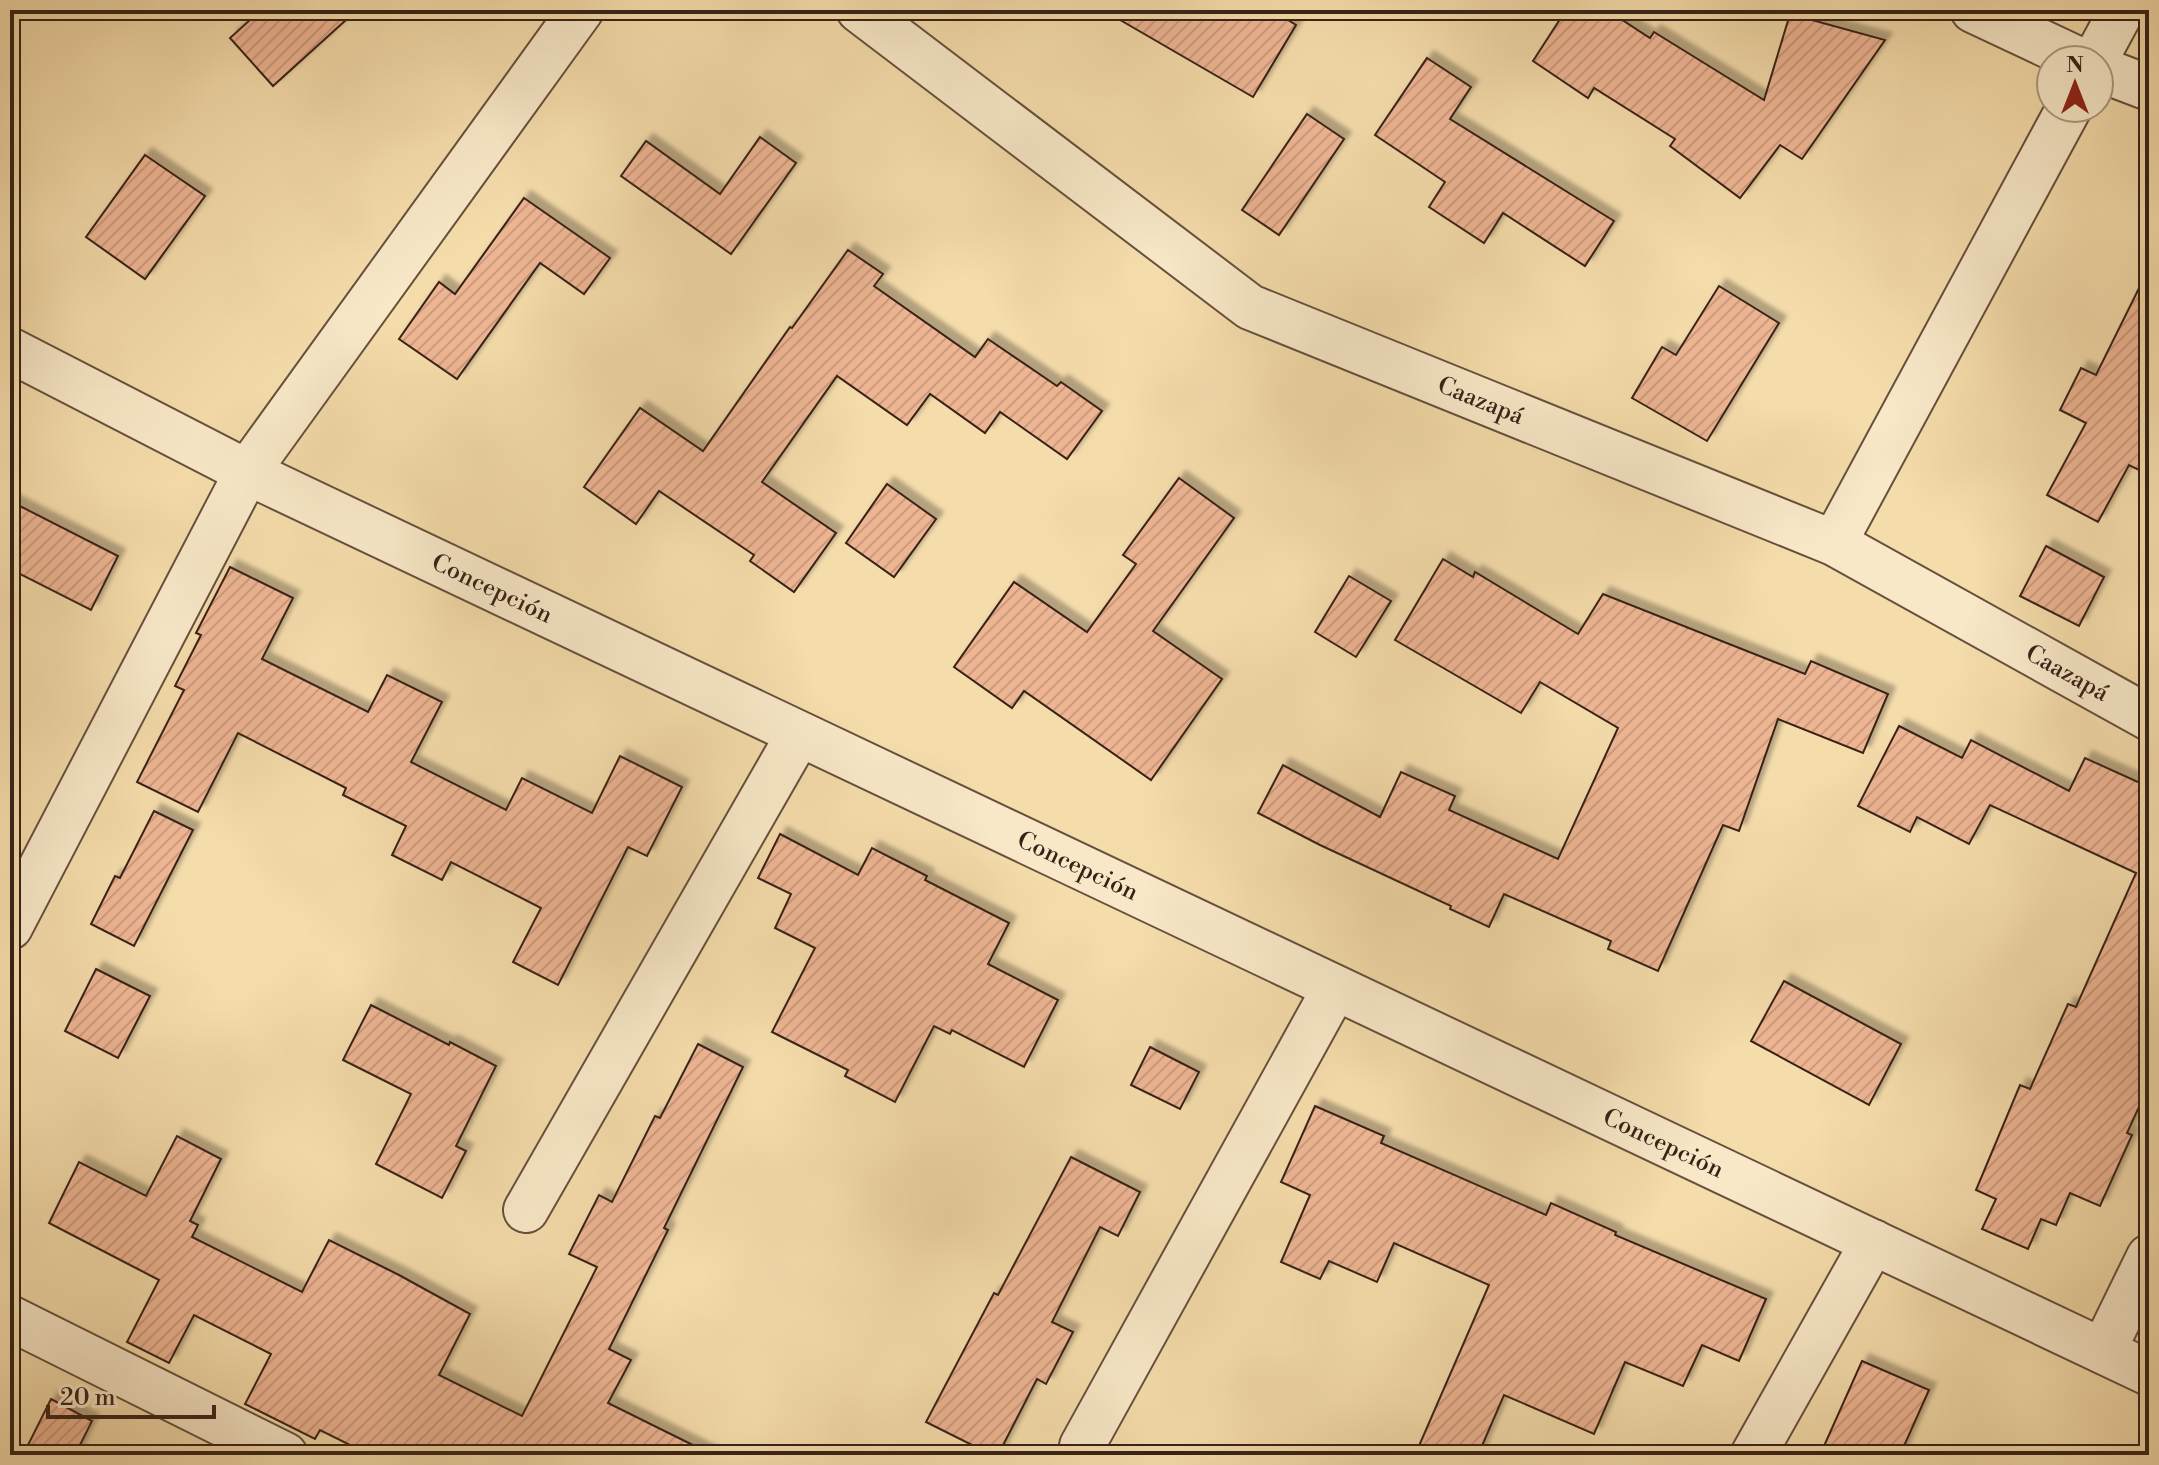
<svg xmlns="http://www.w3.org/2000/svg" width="2159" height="1465" font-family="'Libre Bodoni',serif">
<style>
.building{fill:url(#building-hatch);stroke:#372217;stroke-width:2;filter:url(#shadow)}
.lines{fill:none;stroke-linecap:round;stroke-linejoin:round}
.minor-casing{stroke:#66503c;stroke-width:48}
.minor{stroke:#f8e8c8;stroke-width:44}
.labels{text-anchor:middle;stroke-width:6;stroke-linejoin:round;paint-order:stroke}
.street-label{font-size:24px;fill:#372217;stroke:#f8e8c8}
</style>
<defs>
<pattern id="building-hatch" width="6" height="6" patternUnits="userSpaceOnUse" patternTransform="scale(2)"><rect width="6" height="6" fill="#eeb593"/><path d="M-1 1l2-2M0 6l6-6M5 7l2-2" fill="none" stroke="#cd9b7e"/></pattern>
<filter id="shadow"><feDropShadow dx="7" dy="-7" stdDeviation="2" flood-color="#0004"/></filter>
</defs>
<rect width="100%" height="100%" fill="#f5dcab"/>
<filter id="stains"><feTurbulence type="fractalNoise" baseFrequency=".0025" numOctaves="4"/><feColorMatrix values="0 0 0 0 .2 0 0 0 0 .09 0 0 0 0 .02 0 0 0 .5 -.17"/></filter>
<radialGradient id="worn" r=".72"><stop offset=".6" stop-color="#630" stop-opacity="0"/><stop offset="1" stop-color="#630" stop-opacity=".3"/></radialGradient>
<g class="building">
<path d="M261,10H357L273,86L230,38Z"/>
<path d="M1103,10H1272L1296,25L1253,97Z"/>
<path d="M1566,10H1607L1650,38L1654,32L1764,100L1790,14L1885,40L1802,159L1780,145L1740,198L1670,146L1675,139L1594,88L1588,98L1533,61Z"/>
<path d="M1427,58L1471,87L1450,119L1614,221L1585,266L1503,213L1484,243L1429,207L1445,182L1375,135Z"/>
<path d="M1307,114L1344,139L1279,235L1242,210Z"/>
<path d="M760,137L796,163L731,254L621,176L646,141L720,194Z"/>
<path d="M145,155L205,196L145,279L86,237Z"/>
<path d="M524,198L610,258L584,294L540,263L457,379L399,339L439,282L455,294Z"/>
<path d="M848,250L883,274L874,286L975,357L988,339L1057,386L1061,382L1102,411L1067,459L1000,412L985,433L930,394L907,425L837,376L762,482L836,533L794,592L750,561L754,555L659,491L636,524L584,487L640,408L703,451L790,327L792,328Z"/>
<path d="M2149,268V475L2129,465L2098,522L2047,495L2086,423L2060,410L2081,368L2096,375Z"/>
<path d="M1719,286L1779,323L1707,441L1632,398L1662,347L1676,355Z"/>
<path d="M1179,478L1234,518L1153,631L1222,679L1151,780L1024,691L1012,708L954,667L1014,582L1087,632L1136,564L1123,555Z"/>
<path d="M887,484L936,519L894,577L846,543Z"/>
<path d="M10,501L118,556L91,610L10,569Z"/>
<path d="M2046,546L2104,577L2079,626L2020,596Z"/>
<path d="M1443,559L1473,577L1475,572L1578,634L1603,594L1805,674L1811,661L1888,694L1863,753L1778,719L1739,831L1723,825L1658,971L1608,949L1611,941L1504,894L1489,927L1450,909L1451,906L1320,845L1258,813L1283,765L1380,817L1401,772L1455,796L1449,810L1558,859L1618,728L1540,682L1521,713L1395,640Z"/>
<path d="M230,567L293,598L262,659L368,712L387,675L442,702L411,762L506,810L522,778L592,813L620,756L682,787L647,856L628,847L558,985L513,962L541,908L451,862L442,880L392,855L406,826L343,795L346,788L238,733L198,812L137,782L184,690L175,686L201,635L196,633Z"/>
<path d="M1349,576L1391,601L1356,657L1315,632Z"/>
<path d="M1899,726L1962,758L1971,740L2069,791L2085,758L2149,787V1085L2127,1133L2132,1135L2100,1206L2070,1193L2056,1225L2041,1219L2028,1249L1982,1229L1996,1199L1976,1190L2020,1085L2030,1089L2068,1004L2076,1007L2136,873L1990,805L1969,844L1917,817L1910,832L1858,806Z"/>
<path d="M154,811L193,830L134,946L91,924L115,876L120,878Z"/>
<path d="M780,834L858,875L872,848L927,876L925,880L1009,923L988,964L1058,1000L1024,1067L952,1030L950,1034L934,1026L895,1102L845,1076L848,1070L772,1032L815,948L775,928L791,894L758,878Z"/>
<path d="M96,969L150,996L118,1058L65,1031Z"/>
<path d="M1784,981L1901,1044L1869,1105L1751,1041Z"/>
<path d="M371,1005L449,1045L450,1042L496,1066L456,1146L466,1151L442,1198L376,1164L411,1094L343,1060Z"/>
<path d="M698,1044L743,1067L664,1228L668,1230L609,1349L631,1360L608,1403L713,1455H370L320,1430L315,1439L245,1404L271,1354L194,1315L169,1363L127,1342L159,1280L49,1223L79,1162L146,1196L177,1136L221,1159L190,1221L198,1225L192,1237L302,1292L329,1240L399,1275L470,1314L439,1375L522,1416L597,1267L569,1254L599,1195L612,1202L655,1116L660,1118Z"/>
<path d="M1150,1047L1199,1072L1180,1109L1131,1085Z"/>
<path d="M1315,1106L1384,1136L1381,1143L1546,1215L1551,1203L1616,1232L1615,1235L1766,1299L1739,1361L1702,1345L1683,1386L1625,1362L1594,1434L1504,1395L1478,1455H1415L1489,1285L1394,1243L1377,1282L1329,1261L1320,1279L1281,1262L1310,1195L1281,1182Z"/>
<path d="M1071,1157L1140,1192L1118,1236L1100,1227L1052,1322L1073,1332L1046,1384L1037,1379L998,1455H992L926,1422L994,1293L998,1295Z"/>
<path d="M1862,1361L1929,1390L1900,1455H1820Z"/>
<path d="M51,1399L92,1421L75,1455H23Z"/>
</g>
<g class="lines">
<defs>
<g id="minor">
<path id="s1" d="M859,10L1250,307L1834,543L2149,718"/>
<path d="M1973,10L2079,60"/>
<path d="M2095,60L2122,10"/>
<path d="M2099,69L2149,88"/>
<path id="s2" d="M10,350L247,472L2149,1373"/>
<path d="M1834,543L2069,108"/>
<path d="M10,927L247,472L581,10"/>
<path d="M526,1210L799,734"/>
<path d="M10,1318L285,1455"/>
<path d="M2103,1351L2149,1257"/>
<path d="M1082,1446L1335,988"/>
<path d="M1753,1455L1873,1242"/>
</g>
</defs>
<use href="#minor" class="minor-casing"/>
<use href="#minor" class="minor"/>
</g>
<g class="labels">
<g class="street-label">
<text dy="8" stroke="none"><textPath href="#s1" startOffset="740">Caazapá</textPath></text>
<text dy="8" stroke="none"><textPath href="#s2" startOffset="538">Concepción</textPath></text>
<text dy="8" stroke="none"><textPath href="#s1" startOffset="1388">Caazapá</textPath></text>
<text dy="8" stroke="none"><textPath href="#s2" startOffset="1186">Concepción</textPath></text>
<text dy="8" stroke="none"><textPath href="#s2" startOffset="1834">Concepción</textPath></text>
</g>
</g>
<rect width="2159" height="1465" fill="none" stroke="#f5dcab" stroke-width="40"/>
<rect x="12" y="12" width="2135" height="1441" fill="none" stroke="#372217" stroke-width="4"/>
<rect x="20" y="20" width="2119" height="1425" fill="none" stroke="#372217" stroke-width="2"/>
<g transform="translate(2075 84)"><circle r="38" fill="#f8e8c8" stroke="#ab9981" stroke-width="2"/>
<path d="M0-6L14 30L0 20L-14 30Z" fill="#8f2418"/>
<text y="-12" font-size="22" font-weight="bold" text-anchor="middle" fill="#372217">N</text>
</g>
<path d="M48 1405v12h166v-12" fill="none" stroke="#372217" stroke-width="4"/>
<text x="60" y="1405" font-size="24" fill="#372217" stroke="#f8e8c8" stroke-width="6" paint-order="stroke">20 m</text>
<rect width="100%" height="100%" filter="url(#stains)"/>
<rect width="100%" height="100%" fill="url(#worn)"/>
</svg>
